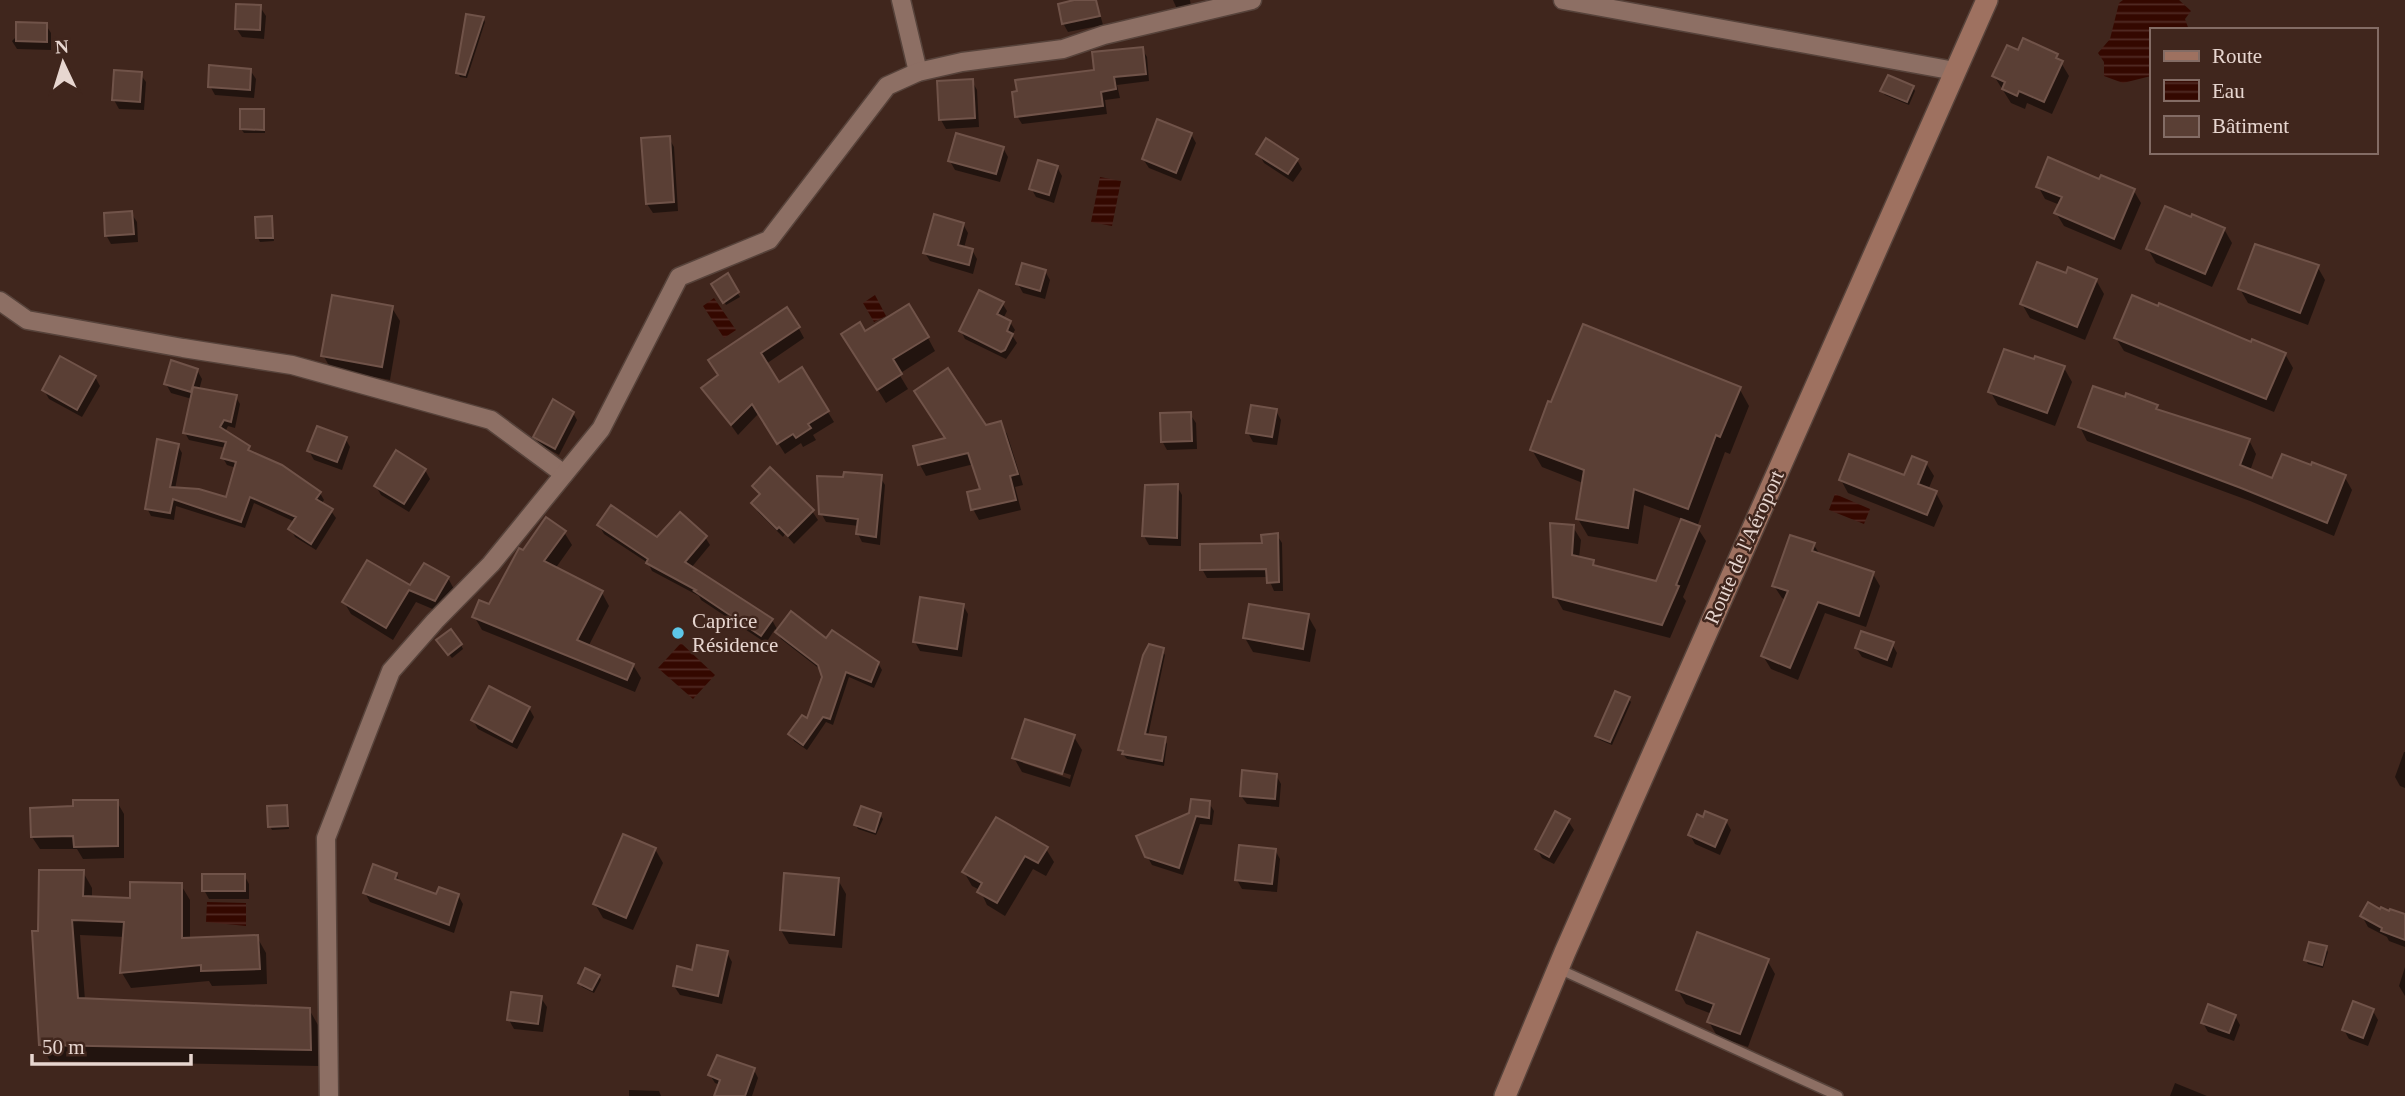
<svg xmlns="http://www.w3.org/2000/svg" width="2405" height="1096" font-family="'Times New Roman',serif">
<style>
.water{fill:url(#water-rules)}
.shadow{fill:#0007;fill-rule:evenodd}
.building{fill:#5a3f35;stroke:#705349;stroke-width:2}
.lines{fill:none;stroke-linecap:round;stroke-linejoin:round}
.service-casing{stroke:#57433b;stroke-width:12}
.minor-casing{stroke:#57433b;stroke-width:21}
.secondary-casing{stroke:#57433b;stroke-width:24}
.service{stroke:#8d6f64;stroke-width:9}
.minor{stroke:#8d6f64;stroke-width:18}
.secondary{stroke:#9e7160;stroke-width:21}
.poi-dot{fill:#5dc7e8;stroke:#40261d;stroke-width:2.5}
.labels{text-anchor:middle;stroke-width:5;stroke-linejoin:round;paint-order:stroke}
.street-label{font-size:21px;fill:#e7d6d0;stroke:#40261d}
.poi-label{font-size:21px;fill:#e7d6d0;stroke:#40261d;text-anchor:start}
</style>
<defs>
<pattern id="water-rules" width="6" height="5" patternUnits="userSpaceOnUse" patternTransform="scale(1.75)"><rect width="6" height="5" fill="#340800"/><path d="M0 2.5h6" fill="none" stroke="#512b24"/></pattern>
</defs>
<rect width="100%" height="100%" fill="#40261d"/>
<g class="water">
<path d="M2123,0H2179L2191,11L2185,19L2189,30H2151V76L2123,83L2104,76V62L2098,53L2110,39L2119,3Z"/>
<path d="M1100,177L1121,181L1112,226L1091,222Z"/>
<path d="M875,295L886,316L874,322L863,303Z"/>
<path d="M714,298L736,330L724,338L703,306Z"/>
<path d="M1835,494L1870,509L1864,524L1829,510Z"/>
<path d="M681,643L715,675L693,699L658,668Z"/>
<path d="M207,902L246,903V926L206,922Z"/>
</g>
<g class="shadow">
<path d="M1083,0H1096L1103,25L1068,32L1063,23Z"/>
<path d="M1173,0H1190L1191,6L1177,9Z"/>
<path d="M260,7L266,16L264,39L242,37L236,28Z"/>
<path d="M483,18L485,22L467,78L460,77L458,73Z"/>
<path d="M46,25L51,33V50L17,49L12,41L18,35Z"/>
<path d="M1142,49L1147,57L1149,81L1117,85L1120,98L1105,100L1107,114L1022,124L1017,116L1095,71Z"/>
<path d="M2019,52L2057,56L2069,76L2052,114L2027,103L2025,109L2011,103L1994,76Z"/>
<path d="M250,70L256,79L254,98L215,95L210,86Z"/>
<path d="M140,74L146,82L144,110L119,109L114,100Z"/>
<path d="M972,81L977,90L979,127L946,129L941,120Z"/>
<path d="M1913,87L1915,91L1909,105L1885,95L1882,91Z"/>
<path d="M263,110L265,114V133H244L241,129Z"/>
<path d="M1191,134L1196,143L1181,181L1149,168L1143,159Z"/>
<path d="M669,138L674,147L678,211L653,213L647,204L643,139Z"/>
<path d="M1003,148L1008,157L1000,182L955,170L950,161Z"/>
<path d="M1259,154L1297,160L1302,169L1293,182L1264,163Z"/>
<path d="M1057,167L1062,176L1054,203L1036,197L1031,188Z"/>
<path d="M2100,181L2134,191L2141,203L2121,250L2064,226L2056,213L2060,205L2045,199L2038,186Z"/>
<path d="M131,213L137,222L138,242L111,244L106,235Z"/>
<path d="M271,218L274,241L260,242L258,238Z"/>
<path d="M963,224L968,233L964,248L972,250L977,259L973,274L930,261L925,253Z"/>
<path d="M2224,229L2232,243L2212,287L2156,263L2148,249Z"/>
<path d="M2317,266L2325,280L2308,325L2248,303L2240,289Z"/>
<path d="M1045,271L1050,280L1045,299L1023,293L1018,284Z"/>
<path d="M2067,275L2096,280L2104,294L2085,340L2030,318L2022,304Z"/>
<path d="M727,276L740,297L726,305L714,284Z"/>
<path d="M1002,303L1007,311L1003,319L1010,322L1015,330L1012,335L1017,343L1006,359L965,339L961,331Z"/>
<path d="M392,308L400,321L390,380L331,369L323,355Z"/>
<path d="M798,327L804,338L766,364L778,385L802,370L834,422L813,435L816,440L803,447L801,443L785,454L759,413L738,435L704,388L719,376Z"/>
<path d="M865,334L928,338L935,351L899,374L908,389L886,403L852,348Z"/>
<path d="M2116,338L2252,344L2285,354L2293,368L2274,412L2124,351Z"/>
<path d="M2064,368L2072,382L2055,426L1998,405L1990,391Z"/>
<path d="M197,370L202,379L199,390L235,396L240,404L235,428L228,426L225,432L248,447L252,454L320,493L324,500L321,504L331,511L336,518L316,550L295,537L291,529L295,522L254,503L245,528L176,506L174,520L151,516L147,508L178,446L182,453L175,489L227,499L236,468L227,465L223,458L226,448L189,440L185,433L192,399L171,393L166,384Z"/>
<path d="M95,377L100,386L82,417L49,399L44,390Z"/>
<path d="M1739,388L1749,406L1730,454L1725,452L1697,527L1706,541L1683,597L1686,601L1670,638L1563,610L1555,596L1573,527L1581,540L1579,558L1593,562L1596,568L1657,583L1682,519L1644,505L1638,544L1588,536L1578,519L1583,483L1542,467L1532,450Z"/>
<path d="M2157,406L2160,412L2249,440L2256,454L2250,471L2273,480L2344,476L2352,490L2334,536L2250,501L2087,441L2080,427Z"/>
<path d="M1276,411L1281,420L1277,445L1253,442L1248,433Z"/>
<path d="M573,413L577,420L559,455L539,444L535,437Z"/>
<path d="M1190,414L1196,423L1197,449L1167,450L1162,441Z"/>
<path d="M1000,423L1007,434L1023,485L1015,487L1021,510L979,520L973,509L982,490L974,464L926,476L920,465L915,447Z"/>
<path d="M345,438L350,447L342,470L314,460L309,451Z"/>
<path d="M1926,463L1934,476L1928,490L1936,493L1943,506L1934,527L1848,493L1841,480L1905,478Z"/>
<path d="M425,470L430,479L409,512L381,495L376,486Z"/>
<path d="M880,477L885,485L880,545L862,542L858,534L859,526L826,522L821,513Z"/>
<path d="M754,486L812,511L818,520L794,544L785,534L783,537L758,512L753,503L760,496Z"/>
<path d="M1177,486L1182,495L1181,546L1149,545L1144,536Z"/>
<path d="M599,525L657,539L705,537L710,545L691,568L772,620L778,631L827,641L878,663L882,670L874,688L849,677L833,725L826,722L807,750L794,741L790,734L808,721L824,677L821,670L781,639L775,629L766,643L701,600L699,596L652,571L648,563L604,534Z"/>
<path d="M564,532L572,545L555,569L602,593L609,606L588,647L633,665L641,678L635,692L482,630L474,616L490,606L523,552Z"/>
<path d="M1277,535L1282,543L1283,591H1274L1268,577L1207,578L1202,569L1264,544Z"/>
<path d="M1814,545L1820,555L1873,574L1880,586L1866,627L1825,613L1798,680L1771,669L1763,656L1786,600L1782,598L1774,586Z"/>
<path d="M448,578L455,591L442,613L416,602L393,640L351,614L344,602Z"/>
<path d="M963,605L968,614L962,657L920,651L915,642Z"/>
<path d="M1308,616L1316,630L1310,662L1253,652L1245,638Z"/>
<path d="M441,644L461,645L463,649L452,658Z"/>
<path d="M1892,644L1897,653L1892,668L1862,657L1856,648Z"/>
<path d="M1162,650L1165,655L1148,736L1164,739L1167,744L1164,766L1127,759L1119,750Z"/>
<path d="M1628,698L1631,702L1612,745L1600,740L1597,736Z"/>
<path d="M529,708L534,717L517,749L478,729L473,720Z"/>
<path d="M1074,737L1082,750L1070,787L1022,772L1014,758ZM1023,760L1071,775L1070,779L1023,763Z"/>
<path d="M2404,752H2405V788L2400,786L2395,777Z"/>
<path d="M1276,775L1281,784L1279,807L1247,804L1241,796Z"/>
<path d="M117,802L124,814V858L83,859L77,849H40L32,837L75,808Z"/>
<path d="M1209,803L1214,811L1212,825L1200,824L1183,875L1152,865L1147,856L1191,814Z"/>
<path d="M286,807L289,829L272,830L270,826Z"/>
<path d="M880,815L883,819L876,835L858,829L856,825Z"/>
<path d="M1568,821L1574,830L1554,864L1542,858L1537,849Z"/>
<path d="M1726,821L1731,830L1720,855L1695,844L1690,835Z"/>
<path d="M655,849L663,863L633,930L603,918L595,904Z"/>
<path d="M1046,849L1054,862L1046,876L1033,869L1005,916L987,905L980,890L972,886L964,872Z"/>
<path d="M1275,850L1280,859L1277,892L1242,889L1237,880Z"/>
<path d="M83,872L92,888V898L132,900L181,885L190,900V940L257,937L266,953L267,984L212,986L209,981L131,988L122,973L125,937L80,935L85,1000L309,1009L318,1025L319,1066L50,1061L41,1045L40,933Z"/>
<path d="M396,874L401,884L438,897L458,895L463,904L454,933L370,902L365,893Z"/>
<path d="M244,875L249,884V899H209L204,890Z"/>
<path d="M838,880L846,894L842,948L789,944L781,930Z"/>
<path d="M2380,911L2405,916V947L2389,941L2387,937L2368,927L2362,916Z"/>
<path d="M2326,948L2328,952L2323,968L2308,964L2306,960Z"/>
<path d="M727,953L732,962L722,1004L680,995L674,986L693,972Z"/>
<path d="M1767,960L1775,974L1748,1047L1717,1036L1709,1022L1712,1014L1686,1004L1678,990Z"/>
<path d="M2405,967V996L2399,986Z"/>
<path d="M599,976L601,980L594,993L582,987L580,983Z"/>
<path d="M541,998L547,1007L543,1032L514,1029L509,1020Z"/>
<path d="M2373,1011L2378,1020L2368,1046L2349,1039L2344,1030Z"/>
<path d="M2235,1016L2240,1025L2234,1041L2208,1032L2203,1023Z"/>
<path d="M754,1070L758,1078L752,1096H716L720,1085L715,1083L710,1075Z"/>
<path d="M2175,1083L2207,1096H2170Z"/>
<path d="M629,1090L659,1091L661,1096H629Z"/>
</g>
<g class="building">
<path d="M1074,0H1096L1100,16L1062,24L1058,4Z"/>
<path d="M236,4L261,5L260,30L235,29Z"/>
<path d="M466,14L484,17L465,75L456,73Z"/>
<path d="M16,22L47,23V42L16,41Z"/>
<path d="M2023,38L2058,54L2056,58L2063,61L2044,102L2019,91L2017,96L2002,89L2005,82L1992,76L2007,45L2018,50Z"/>
<path d="M1143,47L1146,74L1114,77L1116,89L1101,92L1103,106L1015,117L1012,92L1017,91L1015,80L1094,70L1092,52Z"/>
<path d="M209,65L251,69L250,90L208,87Z"/>
<path d="M114,70L142,72L140,102L112,100Z"/>
<path d="M1888,75L1914,86L1907,102L1880,91Z"/>
<path d="M973,79L975,118L939,120L937,81Z"/>
<path d="M240,109H264V130L240,129Z"/>
<path d="M1157,119L1192,133L1176,173L1142,159Z"/>
<path d="M956,133L1004,147L996,174L948,161Z"/>
<path d="M670,136L674,202L646,204L641,138Z"/>
<path d="M1266,138L1298,159L1288,174L1256,154Z"/>
<path d="M2048,157L2099,179L2101,175L2135,189L2114,239L2054,213L2062,197L2036,187Z"/>
<path d="M1038,160L1058,166L1049,195L1029,189Z"/>
<path d="M2165,206L2191,217L2192,214L2225,228L2205,274L2146,249Z"/>
<path d="M132,211L134,234L105,236L104,213Z"/>
<path d="M934,214L964,223L958,245L973,249L969,265L923,253Z"/>
<path d="M272,216L273,238H256L255,217Z"/>
<path d="M2255,244L2319,265L2300,313L2238,289Z"/>
<path d="M2037,262L2066,273L2068,267L2097,279L2077,327L2020,304Z"/>
<path d="M1022,263L1046,270L1040,291L1016,284Z"/>
<path d="M728,273L739,292L723,303L711,284Z"/>
<path d="M979,290L1004,302L997,314L1011,321L1007,331L1013,334L1005,350L1001,352L959,331Z"/>
<path d="M332,295L393,306L382,367L321,356Z"/>
<path d="M2132,295L2158,306L2159,303L2251,342L2252,339L2286,353L2266,399L2114,338Z"/>
<path d="M909,304L929,337L893,359L902,374L877,390L841,334L860,322L865,331Z"/>
<path d="M787,307L800,327L761,353L779,382L802,367L829,411L808,424L811,428L796,438L793,434L777,444L752,404L731,425L701,388L718,375L708,360Z"/>
<path d="M1583,324L1741,387L1720,437L1716,435L1688,509L1634,489L1628,528L1576,519L1584,470L1530,450L1548,401L1551,402Z"/>
<path d="M2004,349L2034,359L2035,356L2065,366L2047,413L1988,392Z"/>
<path d="M60,356L96,376L77,410L42,390Z"/>
<path d="M171,360L198,369L191,392L164,384Z"/>
<path d="M948,368L986,425L1001,421L1018,474L1010,476L1016,500L971,510L967,492L980,489L968,453L918,465L913,446L945,438L914,391Z"/>
<path d="M2093,386L2125,397L2126,393L2158,405L2156,409L2250,439L2240,465L2272,478L2282,454L2311,465L2312,462L2346,475L2327,523L2241,488L2078,427Z"/>
<path d="M193,387L237,395L231,422L224,420L220,427L250,446L248,450L282,465L321,492L316,499L333,509L311,544L288,529L296,517L250,497L241,522L173,499L170,513L145,509L157,439L179,444L170,487L199,489L226,497L236,462L221,458L226,442L183,433Z"/>
<path d="M553,399L574,412L555,449L533,437Z"/>
<path d="M1251,405L1277,409L1272,437L1246,433Z"/>
<path d="M1191,412L1192,441L1161,442L1160,413Z"/>
<path d="M317,426L347,437L337,462L307,451Z"/>
<path d="M396,450L426,469L404,504L374,486Z"/>
<path d="M1849,454L1904,475L1912,456L1927,462L1918,484L1937,491L1927,515L1839,480Z"/>
<path d="M770,467L814,510L788,536L779,527L777,529L751,503L760,494L752,486Z"/>
<path d="M844,472L882,475L876,537L856,534L858,519L819,514L817,476L843,477Z"/>
<path d="M1178,484L1177,538L1142,536L1145,485Z"/>
<path d="M611,505L657,537L680,512L707,536L685,562L773,619L761,636L694,591L696,590L646,563L648,559L597,525Z"/>
<path d="M546,517L566,531L544,561L603,591L577,640L634,664L627,680L472,617L479,600L489,604L519,548L523,550Z"/>
<path d="M1681,519L1700,526L1676,585L1679,586L1662,625L1553,597L1550,523L1574,525L1572,555L1594,560L1593,565L1656,581Z"/>
<path d="M1278,533L1279,582L1267,583L1266,569L1200,570V544L1262,543L1261,535Z"/>
<path d="M1790,535L1815,543L1812,551L1874,572L1859,616L1818,602L1790,668L1761,656L1788,591L1772,586Z"/>
<path d="M367,560L410,585L424,563L449,577L435,601L409,590L386,628L342,602Z"/>
<path d="M920,597L964,604L957,649L913,642Z"/>
<path d="M1249,604L1309,614L1303,649L1243,638Z"/>
<path d="M791,611L826,638L832,630L879,662L871,682L846,672L830,719L823,717L803,745L788,734L802,715L807,718L822,677L818,665L775,632Z"/>
<path d="M451,629L462,644L448,655L436,640Z"/>
<path d="M1861,631L1894,642L1887,660L1855,648Z"/>
<path d="M1149,644L1164,648L1145,734L1166,737L1162,761L1122,754L1123,751L1118,750L1143,655Z"/>
<path d="M489,686L530,707L512,742L471,720Z"/>
<path d="M1615,691L1630,697L1610,742L1595,736Z"/>
<path d="M1025,719L1075,735L1062,774L1012,758Z"/>
<path d="M1242,770L1277,774L1275,799L1240,796Z"/>
<path d="M1191,799L1210,801L1209,818L1196,816L1179,868L1145,857L1136,836L1189,813Z"/>
<path d="M73,800H118V846L74,847L73,836L31,837L30,808L73,806Z"/>
<path d="M287,805L288,826L268,827L267,806Z"/>
<path d="M861,806L881,813L875,832L854,825Z"/>
<path d="M1555,811L1570,819L1549,857L1535,849Z"/>
<path d="M1705,811L1727,820L1715,847L1688,835L1697,814L1703,817Z"/>
<path d="M996,817L1048,847L1038,863L1025,856L997,903L977,892L982,883L962,872Z"/>
<path d="M623,834L656,848L626,918L593,904Z"/>
<path d="M1239,845L1276,849L1272,884L1235,880Z"/>
<path d="M373,864L397,873L395,879L436,894L439,887L459,894L449,925L363,893Z"/>
<path d="M39,870H84L83,896L130,898V882L182,883V938L258,935L260,969L201,971V965L120,973L124,922L72,920L78,998L310,1008L311,1050L39,1045L32,931H38Z"/>
<path d="M784,873L839,878L834,935L780,930Z"/>
<rect x="202" y="874" width="43" height="17"/>
<path d="M2368,902L2380,909L2381,907L2389,911L2390,909L2405,914V940L2381,931L2382,928L2360,916Z"/>
<path d="M1697,932L1769,959L1740,1034L1707,1022L1714,1004L1676,990Z"/>
<path d="M2309,942L2327,946L2322,965L2304,960Z"/>
<path d="M697,945L728,951L718,996L673,986L677,966L692,970Z"/>
<path d="M585,968L600,975L592,990L578,983Z"/>
<path d="M511,992L542,996L538,1024L507,1020Z"/>
<path d="M2353,1001L2374,1009L2363,1038L2342,1030Z"/>
<path d="M2208,1004L2236,1015L2229,1033L2201,1023Z"/>
<path d="M717,1055L755,1068L745,1096H714L720,1080L708,1075Z"/>
</g>
<g class="lines">
<defs>
<path id="service" d="M1559,969L1838,1096"/>
<g id="minor">
<path d="M901,0L918,72"/>
<path d="M1563,0L1955,71"/>
<path d="M0,301L27,320L183,348L292,365L491,420L564,474"/>
<path d="M329,1096L326,838L391,671L435,621L491,564L601,429L679,277L769,240L887,86L918,72L962,62L1063,49L1104,35L1252,0"/>
</g>
<path id="secondary" d="M1505,1096L1565,952L1987,0"/>
</defs>
<use href="#service" class="service-casing"/>
<use href="#minor" class="minor-casing"/>
<use href="#secondary" class="secondary-casing"/>
<use href="#service" class="service"/>
<use href="#minor" class="minor"/>
<use href="#secondary" class="secondary"/>
</g>
<circle class="poi-dot" cx="678" cy="633" r="7"/>
<g class="labels">
<g class="street-label">
<text transform="translate(1744 547) rotate(-66)" y="7">Route de l'Aéroport</text>
</g>
<g class="poi-label">
<text x="692" y="628">Caprice<tspan x="692" dy="24">Résidence</tspan></text>
</g>
</g>
<rect x="2150" y="28" width="228" height="126" fill="#40261d" stroke="#836c65" stroke-width="2"/>
<rect x="2164" y="51" width="35" height="10" fill="#9e7160" stroke="#836c65" stroke-width="2"/>
<text x="2212" y="63" font-size="21" fill="#e7d6d0">Route</text>
<rect x="2164" y="80" width="35" height="21" fill="url(#water-rules)" stroke="#836c65" stroke-width="2"/>
<text x="2212" y="98" font-size="21" fill="#e7d6d0">Eau</text>
<rect x="2164" y="116" width="35" height="21" fill="#5a3f35" stroke="#836c65" stroke-width="2"/>
<text x="2212" y="133" font-size="21" fill="#e7d6d0">Bâtiment</text>
<g transform="translate(63 63) rotate(356)" stroke="#40261d" stroke-width="5" paint-order="stroke">
<path d="M0-5L12 26L0 18L-12 26Z" fill="#e7d6d0"/>
<text y="-10" font-size="19" font-weight="bold" text-anchor="middle" fill="#e7d6d0">N</text>
</g>
<path d="M32 1054v10h159v-10" fill="none" stroke="#e7d6d0" stroke-width="3.5"/>
<text x="42" y="1054" font-size="21" fill="#e7d6d0" stroke="#40261d" stroke-width="5" paint-order="stroke">50 m</text>
</svg>
